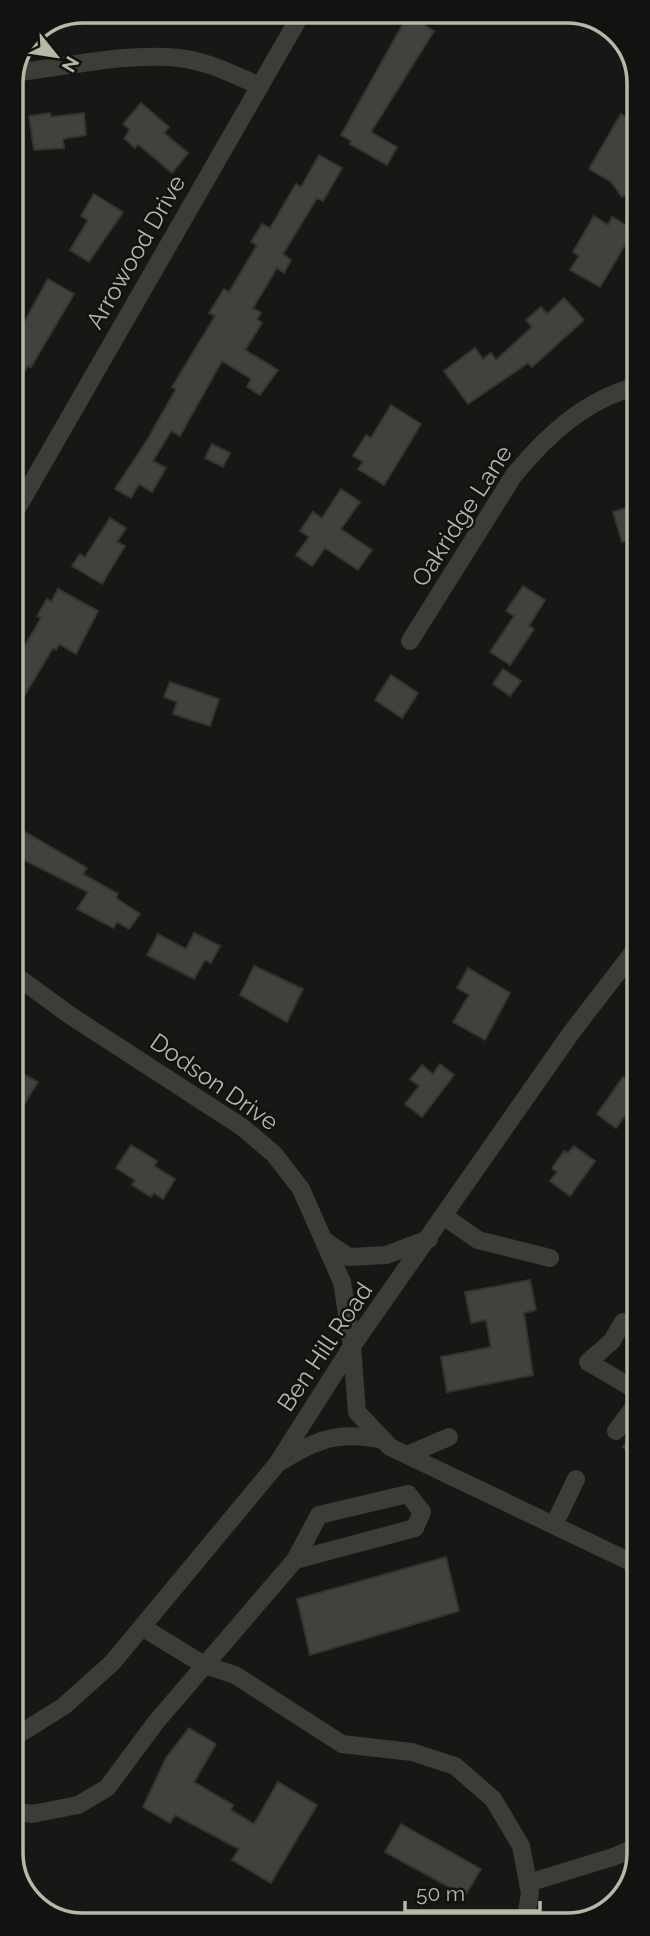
<svg xmlns="http://www.w3.org/2000/svg" width="650" height="1936" font-family="Raleway,sans-serif">
<style>
.building{fill:#42423c;stroke:#33342f;stroke-width:2}
.lines{fill:none;stroke-linecap:round;stroke-linejoin:round}
.minor{stroke:#3c3d36;stroke-width:18}
.labels{text-anchor:middle;stroke-width:5;stroke-linejoin:round;paint-order:stroke}
.street-label{font-size:24px;fill:#b9b7a6;stroke:#121210}
.rim{fill:none;stroke:#b9b7a6;stroke-width:3.5}
</style>
<rect width="100%" height="100%" fill="#171715"/>
<g class="building">
<path d="M408,15L434,31L371,132L397,147L387,165L350,144L351,141L341,135Z"/>
<path d="M141,103L169,127L164,133L188,153L172,173L138,144L135,148L124,138L130,130L123,124Z"/>
<path d="M50,113L51,117L84,113L86,135L63,139L64,148L34,150L29,116Z"/>
<path d="M621,114L637,124V189L622,197L611,182L589,169Z"/>
<path d="M319,155L342,168L323,201L317,198L283,254L291,260L284,273L277,268L253,308L261,313L257,319L262,323L245,350L278,370L260,395L247,387L251,379L222,361L180,436L171,431L153,461L166,468L152,492L139,484L131,498L115,489L147,440L176,389L172,387L215,316L209,313L224,289L229,292L257,245L251,242L262,224L270,228L296,184L301,187Z"/>
<path d="M94,194L123,212L89,262L70,250L88,220L81,216Z"/>
<path d="M594,216L608,225L612,217L634,230L600,287L570,270L579,256L573,252Z"/>
<path d="M48,279L74,294L31,367L28,366L11,393V346Z"/>
<path d="M564,298L584,320L532,367L528,363L468,404L444,371L475,348L483,359L491,353L496,360L532,327L526,320L541,307L547,314Z"/>
<path d="M391,405L421,424L384,485L358,469L363,462L353,456L366,435L371,438Z"/>
<path d="M212,444L230,453L223,467L205,458Z"/>
<path d="M341,489L360,502L341,529L372,550L358,570L325,548L312,566L296,555L309,537L300,531L313,512L322,518Z"/>
<path d="M638,504V537L622,542L613,512Z"/>
<path d="M110,518L126,528L117,542L125,546L102,584L72,566L80,554L85,557Z"/>
<path d="M523,586L545,600L529,626L534,629L510,665L490,652L514,616L506,611Z"/>
<path d="M58,589L98,611L76,654L59,644L56,650L53,648L11,718V669L41,618L37,616L47,599L51,602Z"/>
<path d="M503,669L521,681L510,696L493,684Z"/>
<path d="M391,675L418,693L402,718L375,700Z"/>
<path d="M170,682L219,699L210,726L173,714L177,702L164,697Z"/>
<path d="M22,830L87,868L83,874L118,894L116,898L140,914L129,929L117,922L113,928L77,909L88,892L14,855L18,847L15,843Z"/>
<path d="M194,933L220,946L211,963L205,960L194,979L147,955L158,934L186,949Z"/>
<path d="M254,966L303,989L287,1022L240,995Z"/>
<path d="M468,968L510,993L485,1040L453,1022L469,995L457,988Z"/>
<path d="M440,1064L454,1075L422,1117L405,1104L419,1086L410,1079L422,1065L433,1074Z"/>
<path d="M12,1068L38,1082L25,1103L12,1096Z"/>
<path d="M623,1077L638,1088V1097L616,1128L597,1114Z"/>
<path d="M131,1145L157,1161L154,1166L175,1179L163,1199L154,1193L151,1197L132,1185L135,1180L116,1168Z"/>
<path d="M574,1146L595,1161L570,1196L550,1181L557,1172L552,1168L564,1151L568,1153Z"/>
<path d="M530,1280L536,1310L524,1313L533,1375L447,1392L441,1357L491,1347L486,1320L471,1323L465,1292Z"/>
<path d="M639,1426V1460L623,1447Z"/>
<path d="M446,1557L459,1611L310,1655L297,1599Z"/>
<path d="M189,1728L216,1744L194,1782L233,1805L231,1810L254,1824L278,1782L317,1805L271,1883L232,1860L239,1849L175,1815L170,1823L143,1807L166,1758Z"/>
<path d="M401,1824L481,1869L465,1896L385,1852Z"/>
</g>
<g class="lines">
<g class="minor">
<path d="M13,73C67,67 125,52 179,58C208,61 234,75 260,86"/>
<path d="M11,519L303,11"/>
<path d="M410,641L514,475C547,435 586,399 638,386"/>
<path d="M12,973L71,1016L242,1127L274,1154L301,1189L342,1282L352,1346L357,1412L390,1447L639,1566"/>
<path d="M445,1217L478,1240L550,1258"/>
<path d="M325,1241L349,1257L386,1255L429,1239"/>
<path d="M623,1322L612,1341L588,1362L639,1392"/>
<path d="M616,1431L639,1400"/>
<path d="M407,1455L449,1437"/>
<path d="M282,1461C318,1438 341,1431 383,1440"/>
<path d="M554,1525L576,1479"/>
<path d="M142,1627L204,1665L235,1675L342,1744L412,1752L455,1766L493,1799L521,1846L530,1893L525,1923"/>
<path d="M13,1738L64,1706L112,1663L277,1464L352,1346L571,1033L638,946"/>
<path d="M13,1811L32,1814L78,1805L107,1788L156,1722L295,1560L319,1515L408,1494L422,1512L415,1528L295,1560"/>
<path d="M528,1883L613,1857L639,1846"/>
</g>
</g>
<g class="labels">
<g class="street-label">
<text transform="translate(136 252) rotate(-60)" y="8">Arrowood Drive</text>
<text transform="translate(462 516) rotate(-57)" y="8">Oakridge Lane</text>
<text transform="translate(214 1082) rotate(35)" y="8">Dodson Drive</text>
<text transform="translate(325 1347) rotate(-56)" y="8">Ben Hill Road</text>
</g>
</g>
<path d="M0 0H650V1936H0ZM83 23H567A60 60 0 0 1 627 83V1853A60 60 0 0 1 567 1913H83A60 60 0 0 1 23 1853V83A60 60 0 0 1 83 23Z" fill="#121210" fill-rule="evenodd"/>
<path class="rim" d="M83 23H567A60 60 0 0 1 627 83V1853A60 60 0 0 1 567 1913H83A60 60 0 0 1 23 1853V83A60 60 0 0 1 83 23Z"/>
<g transform="translate(56 56) rotate(120)" stroke="#121210" stroke-width="5" paint-order="stroke">
<path d="M0-5L12 26L0 18L-12 26Z" fill="#b9b7a6"/>
<text y="-10" font-size="19" font-weight="bold" text-anchor="middle" fill="#b9b7a6">N</text>
</g>
<path d="M405 1901v10h135v-10" fill="none" stroke="#b9b7a6" stroke-width="3.5"/>
<text x="416" y="1901" font-size="21" fill="#b9b7a6" stroke="#121210" stroke-width="5" paint-order="stroke">50 m</text>
</svg>
